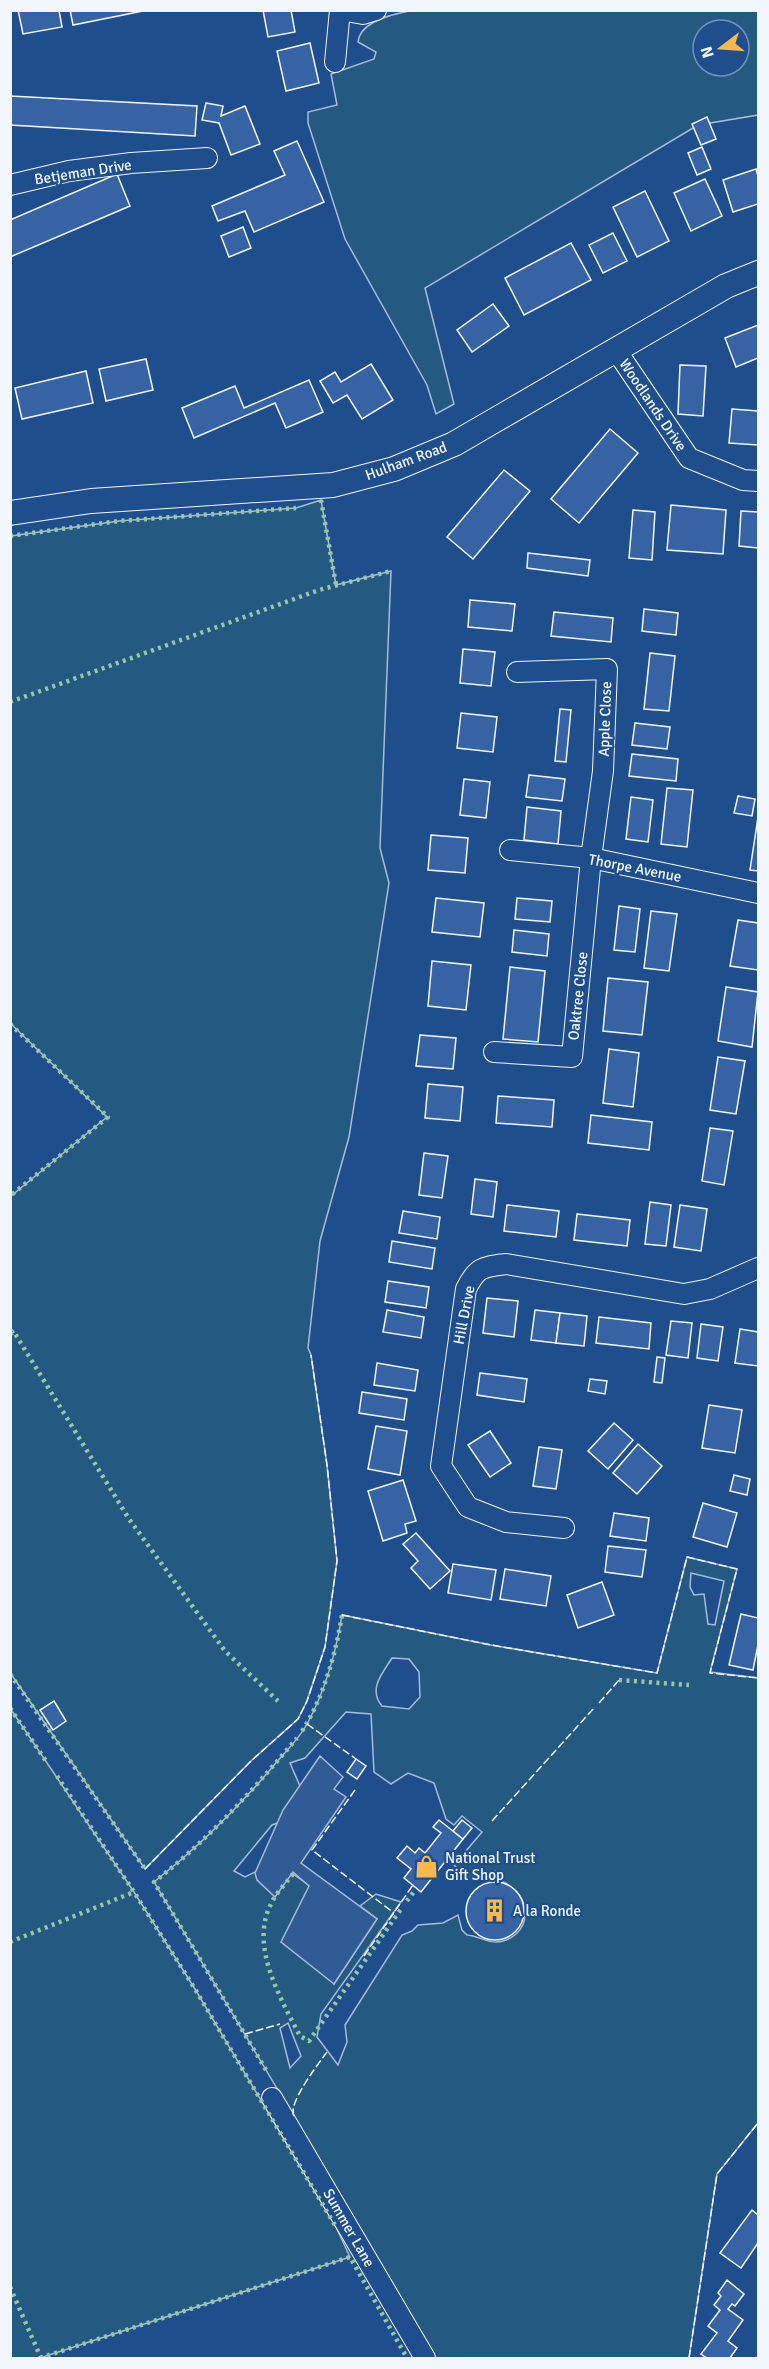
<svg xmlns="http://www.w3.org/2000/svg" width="769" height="2369" font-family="Signika,sans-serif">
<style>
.green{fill:#245a82;stroke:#a8bbd7;stroke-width:1.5;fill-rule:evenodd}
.parking{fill:#305b95;stroke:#a8bbd7;stroke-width:1.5}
.building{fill:#3563a3;stroke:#f2f6ff;stroke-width:1.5}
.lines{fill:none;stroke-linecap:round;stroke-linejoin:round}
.minor-casing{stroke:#f2f6ff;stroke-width:22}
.tertiary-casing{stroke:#f2f6ff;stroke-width:26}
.minor{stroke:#1f4e8c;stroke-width:20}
.tertiary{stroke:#1f4e8c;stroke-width:24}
.hedge{stroke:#97c8a6;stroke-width:4.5;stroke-dasharray:3 4.5;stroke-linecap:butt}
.fence{stroke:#f2f6ff;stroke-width:1.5;stroke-dasharray:8 3;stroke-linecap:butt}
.labels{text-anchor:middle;stroke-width:4.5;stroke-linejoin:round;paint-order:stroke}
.street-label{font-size:15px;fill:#f2f6ff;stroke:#1f4e8c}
.poi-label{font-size:15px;fill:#f2f6ff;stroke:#1f4e8c;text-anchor:start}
</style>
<rect width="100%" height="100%" fill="#1f4e8c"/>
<g class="green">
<path d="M415,10L758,11V115L698,125L425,288L454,404L436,414L427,385L345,239L308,123V112L337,105L331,74L374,59L376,52L358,42C360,20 397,13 415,10ZM703,30H739V66H703Z"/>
<path d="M321,500L336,585L391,571L380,848L389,883L349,1137L320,1241L308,1348L311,1355L327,1465L337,1561L325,1647L307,1701L298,1719L251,1761L145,1869L11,1674L10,1334L14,1332L10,1327L11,1196L107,1117L11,1024V536L119,521L296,508Z"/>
<path d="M687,1557L737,1569L710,1672L758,1678V2123L717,2174L689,2358H432L291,2112L154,1882C199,1847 239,1807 275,1764C286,1751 299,1739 307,1724C325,1691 336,1652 342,1615L491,1645L657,1673ZM691,1573L724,1581L715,1625L708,1624L704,1594L694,1595L690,1587ZM392,1658L409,1659L419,1672L420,1697L409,1709L382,1706C368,1689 382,1674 392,1658ZM346,1712L371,1714L374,1772L391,1784L408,1773L434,1783L446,1819L454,1825L462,1816L482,1832L454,1865L465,1877L475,1881L476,1875L497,1871L498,1880C530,1890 536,1931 503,1941C490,1945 480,1936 467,1935L462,1930L458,1915L443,1923L418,1925L412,1931L402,1935L345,2025L347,2042L338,2065L317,2037L321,2014L401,1902L376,1894L360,1906L377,1919L334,1984L310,1886L293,1874L267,1866L245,1877L234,1871L272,1825L297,1816L306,1800L290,1763L305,1758ZM288,2023L301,2056L290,2068L280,2028Z"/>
<path d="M10,1708L134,1892L195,1989L336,2227L350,2257L40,2358H10Z"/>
</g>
<path class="parking" d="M320,1756L343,1777L334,1789L346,1797L301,1863L377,1919L334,1984L281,1942L309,1886L293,1872L275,1897L257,1880L255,1873L283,1810Z"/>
<g class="building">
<path d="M18,10H59L62,27L23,34Z"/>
<path d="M70,10H148L73,25Z"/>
<path d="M263,10H291L295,32L268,37Z"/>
<path d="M310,43L319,83L286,91L277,51Z"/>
<path d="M10,96L197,106L195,136L10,125Z"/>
<path d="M206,103L223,106L221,116L245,106L260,144L231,155L219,123L202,120Z"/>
<path d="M707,117L716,139L701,145L692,124Z"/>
<path d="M297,141L324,202L254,232L245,211L218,221L212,206L285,175L274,151Z"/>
<path d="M702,147L711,169L697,175L688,153Z"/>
<path d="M756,169L758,176V204L733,212L723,180Z"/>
<path d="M117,174L130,206L10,257V220Z"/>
<path d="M705,179L722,216L691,231L674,193Z"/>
<path d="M645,191L669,241L637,257L613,207Z"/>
<path d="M243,227L251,248L229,257L221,236Z"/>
<path d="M613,233L627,261L603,273L589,245Z"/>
<path d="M571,243L591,280L524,315L505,278Z"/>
<path d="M493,304L509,326L472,352L457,330Z"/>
<path d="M758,325V358L736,367L725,338Z"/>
<path d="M146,359L153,390L106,401L99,369Z"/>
<path d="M371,364L393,400L362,419L347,395L333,403L320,381L335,372L341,382Z"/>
<path d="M680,365L706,366L703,416L678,414Z"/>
<path d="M86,371L93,403L22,419L15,388Z"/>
<path d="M309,380L323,412L286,428L275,403L194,438L182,408L235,386L244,408Z"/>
<path d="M732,409L758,411V445L729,443Z"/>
<path d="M610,429L638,453L579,523L551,499Z"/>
<path d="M504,470L530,491L473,559L447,537Z"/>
<path d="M671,505L726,510L723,554L667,550Z"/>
<path d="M633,510L655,512L652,560L629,558Z"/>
<path d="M741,511L758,512V548L739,546Z"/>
<path d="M528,553L590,560L588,576L527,568Z"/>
<path d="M470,600L515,604L512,631L468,627Z"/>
<path d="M644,609L678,613L676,635L642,631Z"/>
<path d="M554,612L613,618L611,642L551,636Z"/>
<path d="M463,649L495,652L491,686L460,683Z"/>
<path d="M650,653L675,656L669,711L644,709Z"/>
<path d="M560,709L571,710L566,762L555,761Z"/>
<path d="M461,713L497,717L493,752L457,748Z"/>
<path d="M635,723L670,727L667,749L632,745Z"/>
<path d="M632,754L678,759L676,781L629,776Z"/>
<path d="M529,775L565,779L562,801L526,797Z"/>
<path d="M464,779L490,782L486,818L460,815Z"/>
<path d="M667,788L693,790L687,847L661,844Z"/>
<path d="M738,796L755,799L752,816L734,813Z"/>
<path d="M631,797L653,800L648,842L626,839Z"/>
<path d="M527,807L561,811L558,844L524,840Z"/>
<path d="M758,817V871L750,870Z"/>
<path d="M431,835L468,838L465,873L428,870Z"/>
<path d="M436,898L484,903L480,937L432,932Z"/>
<path d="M517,898L552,901L550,922L515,919Z"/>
<path d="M619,906L640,909L635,952L614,950Z"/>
<path d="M651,911L677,914L669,971L644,968Z"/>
<path d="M738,920L758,923V970L730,966Z"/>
<path d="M514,930L549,934L547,956L512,952Z"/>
<path d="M432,961L471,965L466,1010L428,1006Z"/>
<path d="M510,967L545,971L538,1042L503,1039Z"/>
<path d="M608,978L648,982L642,1035L603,1031Z"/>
<path d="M726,987L758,992L752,1047L718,1041Z"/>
<path d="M420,1035L456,1038L453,1069L416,1066Z"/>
<path d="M609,1049L639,1053L633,1107L603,1103Z"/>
<path d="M718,1057L745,1061L736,1114L710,1110Z"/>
<path d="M428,1084L463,1087L460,1121L425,1118Z"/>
<path d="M498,1096L554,1100L552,1127L496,1123Z"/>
<path d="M591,1115L652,1122L649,1150L588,1143Z"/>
<path d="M710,1128L733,1131L724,1185L702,1181Z"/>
<path d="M424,1153L448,1156L442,1198L419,1195Z"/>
<path d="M475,1179L497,1182L493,1217L471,1214Z"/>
<path d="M650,1202L671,1205L666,1246L645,1244Z"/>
<path d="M507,1205L559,1211L556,1237L504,1231Z"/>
<path d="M680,1205L707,1209L701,1251L674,1247Z"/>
<path d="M403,1211L440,1217L437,1239L399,1233Z"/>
<path d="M577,1214L630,1220L627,1246L574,1240Z"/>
<path d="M392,1241L435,1248L432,1269L389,1262Z"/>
<path d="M388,1281L429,1287L426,1308L385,1302Z"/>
<path d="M487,1298L518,1301L514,1337L483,1333Z"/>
<path d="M387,1310L424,1317L421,1338L383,1332Z"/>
<path d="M535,1310L560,1313L556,1343L531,1340Z"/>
<path d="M560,1313L587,1316L584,1346L556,1343Z"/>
<path d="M599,1317L651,1323L649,1349L596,1343Z"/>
<path d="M671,1321L692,1323L688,1358L666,1355Z"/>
<path d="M701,1324L723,1327L718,1361L697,1358Z"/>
<path d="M740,1329L758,1332V1366L735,1363Z"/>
<path d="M657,1357L665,1358L662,1383L654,1382Z"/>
<path d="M377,1363L418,1370L415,1391L374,1385Z"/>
<path d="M480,1373L527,1379L524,1402L477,1395Z"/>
<path d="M590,1379L607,1381L605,1394L588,1391Z"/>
<path d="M362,1392L407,1399L404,1420L359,1413Z"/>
<path d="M709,1405L742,1410L735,1453L702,1448Z"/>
<path d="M614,1423L633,1440L608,1469L588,1451Z"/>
<path d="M376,1426L407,1431L400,1475L368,1469Z"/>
<path d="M490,1431L511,1463L490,1477L468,1445Z"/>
<path d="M638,1444L662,1466L637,1494L613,1473Z"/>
<path d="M539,1447L562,1450L556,1489L533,1486Z"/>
<path d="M734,1475L750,1479L747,1495L730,1491Z"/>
<path d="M403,1480L416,1521L405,1524L407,1533L383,1541L368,1491Z"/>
<path d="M703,1503L737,1513L727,1547L693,1537Z"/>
<path d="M614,1513L649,1518L646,1541L610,1536Z"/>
<path d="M416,1533L450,1571L430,1589L411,1568L418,1561L403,1544Z"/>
<path d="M608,1546L646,1550L642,1577L605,1572Z"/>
<path d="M453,1564L496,1570L491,1600L448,1593Z"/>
<path d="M505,1569L551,1576L546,1606L500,1599Z"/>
<path d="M602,1582L614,1615L578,1628L567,1595Z"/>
<path d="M741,1614L758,1618V1645L753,1670L729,1665Z"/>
<path d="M54,1701L66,1721L53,1730L40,1710Z"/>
<path d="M356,1759L366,1766L357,1779L347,1772Z"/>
<path d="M439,1820L463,1839L421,1892L404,1878L411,1869L397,1858L407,1846L415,1853L419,1848L425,1853L441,1833L433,1827Z"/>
<path d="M462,1820L472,1828L463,1839L453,1831Z"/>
<circle cx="495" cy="1911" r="29"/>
<path d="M752,2210L758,2215V2243L741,2268L720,2253Z"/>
<path d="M727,2280L744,2294L735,2306L732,2304L728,2309L743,2320L728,2341L737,2348L730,2358H707L701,2354L717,2333L708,2326L720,2310L714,2305L721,2296L718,2293Z"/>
</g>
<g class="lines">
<defs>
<g id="minor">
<path d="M341,10L363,14L376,10"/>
<path d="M335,62L340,10"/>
<path d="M10,185L69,171L131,163L207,158"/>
<path d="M616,350L689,458L743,480L758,481"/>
<path d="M510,850L591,858L758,893"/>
<path d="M494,1052L572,1057L591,858L603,771L607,669L517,672"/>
<path d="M564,1528L506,1522L468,1507L441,1466L466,1289C477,1267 482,1267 506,1264L684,1294L710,1289L758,1268"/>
<path d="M272,2098L425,2358"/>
</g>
<path id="tertiary" d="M10,513L91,501L333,485L394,469L454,444L726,286L758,273"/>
</defs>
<use href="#minor" class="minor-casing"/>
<use href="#tertiary" class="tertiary-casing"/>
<use href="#minor" class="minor"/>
<use href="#tertiary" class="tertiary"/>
<g class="hedge">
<path d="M321,500L336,585"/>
<path d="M10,536L119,521L296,508"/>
<path d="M10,702L319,590L391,571"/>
<path d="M10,1024L108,1117L10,1196"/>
<path d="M10,1334L14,1332L129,1519L225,1651L278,1701"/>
<path d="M10,1674L145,1869"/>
<path d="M619,1680L689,1685"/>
<path d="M10,1708L46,1761"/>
<path d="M302,1731C323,1699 336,1653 342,1615"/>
<path d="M57,1776L134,1892L195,1989L336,2227"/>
<path d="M293,1874C286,1883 276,1893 271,1904C249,1946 281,1999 300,2036L309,2041L401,1909"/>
<path d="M407,1901L416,1889"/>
<path d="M10,1942L134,1892"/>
<path d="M266,2070L154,1882C208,1840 253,1790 297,1738"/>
<path d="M10,2287L41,2358"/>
<path d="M40,2358L350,2257L407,2358"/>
</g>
<g class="fence">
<path d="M342,1615L491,1645L657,1673L687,1557L737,1569L710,1673L758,1678"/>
<path d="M599,1703L619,1680"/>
<path d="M307,1724L356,1759"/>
<path d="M355,1790L312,1850L394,1913"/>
<path d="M492,1821L594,1708"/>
<path d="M145,1869L251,1761L298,1719L307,1701L325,1647L337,1561L327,1465L311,1355"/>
<path d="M364,1956L413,1885"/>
<path d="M245,2034L280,2024"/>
<path d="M294,2116C287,2104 319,2063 327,2052"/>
<path d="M689,2358L717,2174L758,2123"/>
</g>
</g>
<defs>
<symbol id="shop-bare" viewBox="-9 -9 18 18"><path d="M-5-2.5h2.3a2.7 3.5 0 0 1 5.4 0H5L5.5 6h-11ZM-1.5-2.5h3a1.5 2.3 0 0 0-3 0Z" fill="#ffb74d" stroke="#1f4e8c" stroke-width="2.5" paint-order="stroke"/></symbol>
<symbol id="building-bare" viewBox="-9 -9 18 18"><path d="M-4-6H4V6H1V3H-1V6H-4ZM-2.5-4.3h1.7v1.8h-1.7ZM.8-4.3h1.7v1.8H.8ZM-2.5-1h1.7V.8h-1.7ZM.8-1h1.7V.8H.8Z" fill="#ffb74d" stroke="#1f4e8c" stroke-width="2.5" paint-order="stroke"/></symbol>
</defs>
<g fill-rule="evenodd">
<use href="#shop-bare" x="410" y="1850" width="33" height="33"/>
<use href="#building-bare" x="478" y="1894" width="33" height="33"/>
</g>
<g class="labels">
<g class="street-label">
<text transform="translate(83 172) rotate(-9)" y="5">Betjeman Drive</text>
<text transform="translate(653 405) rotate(56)" y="5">Woodlands Drive</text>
<text transform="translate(406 461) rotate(-20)" y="5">Hulham Road</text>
<text transform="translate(605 719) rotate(-88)" y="5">Apple Close</text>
<text transform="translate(635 868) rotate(11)" y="5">Thorpe Avenue</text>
<text transform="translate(578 996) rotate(-84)" y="5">Oaktree Close</text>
<text transform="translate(464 1315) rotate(-79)" y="5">Hill Drive</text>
<text transform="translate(349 2228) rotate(60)" y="5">Summer Lane</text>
</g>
<g class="poi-label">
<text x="445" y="1863">National Trust<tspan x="445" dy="17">Gift Shop</tspan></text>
<text x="513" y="1916">A la Ronde</text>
</g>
</g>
<rect width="769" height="2369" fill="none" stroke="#f2f6ff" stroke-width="24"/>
<g transform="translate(721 48) rotate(253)"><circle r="28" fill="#1f4e8c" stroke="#7391ba" stroke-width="1.5"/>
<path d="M0-4.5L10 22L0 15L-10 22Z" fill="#ffb74d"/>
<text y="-9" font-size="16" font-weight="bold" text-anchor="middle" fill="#f2f6ff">N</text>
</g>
</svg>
